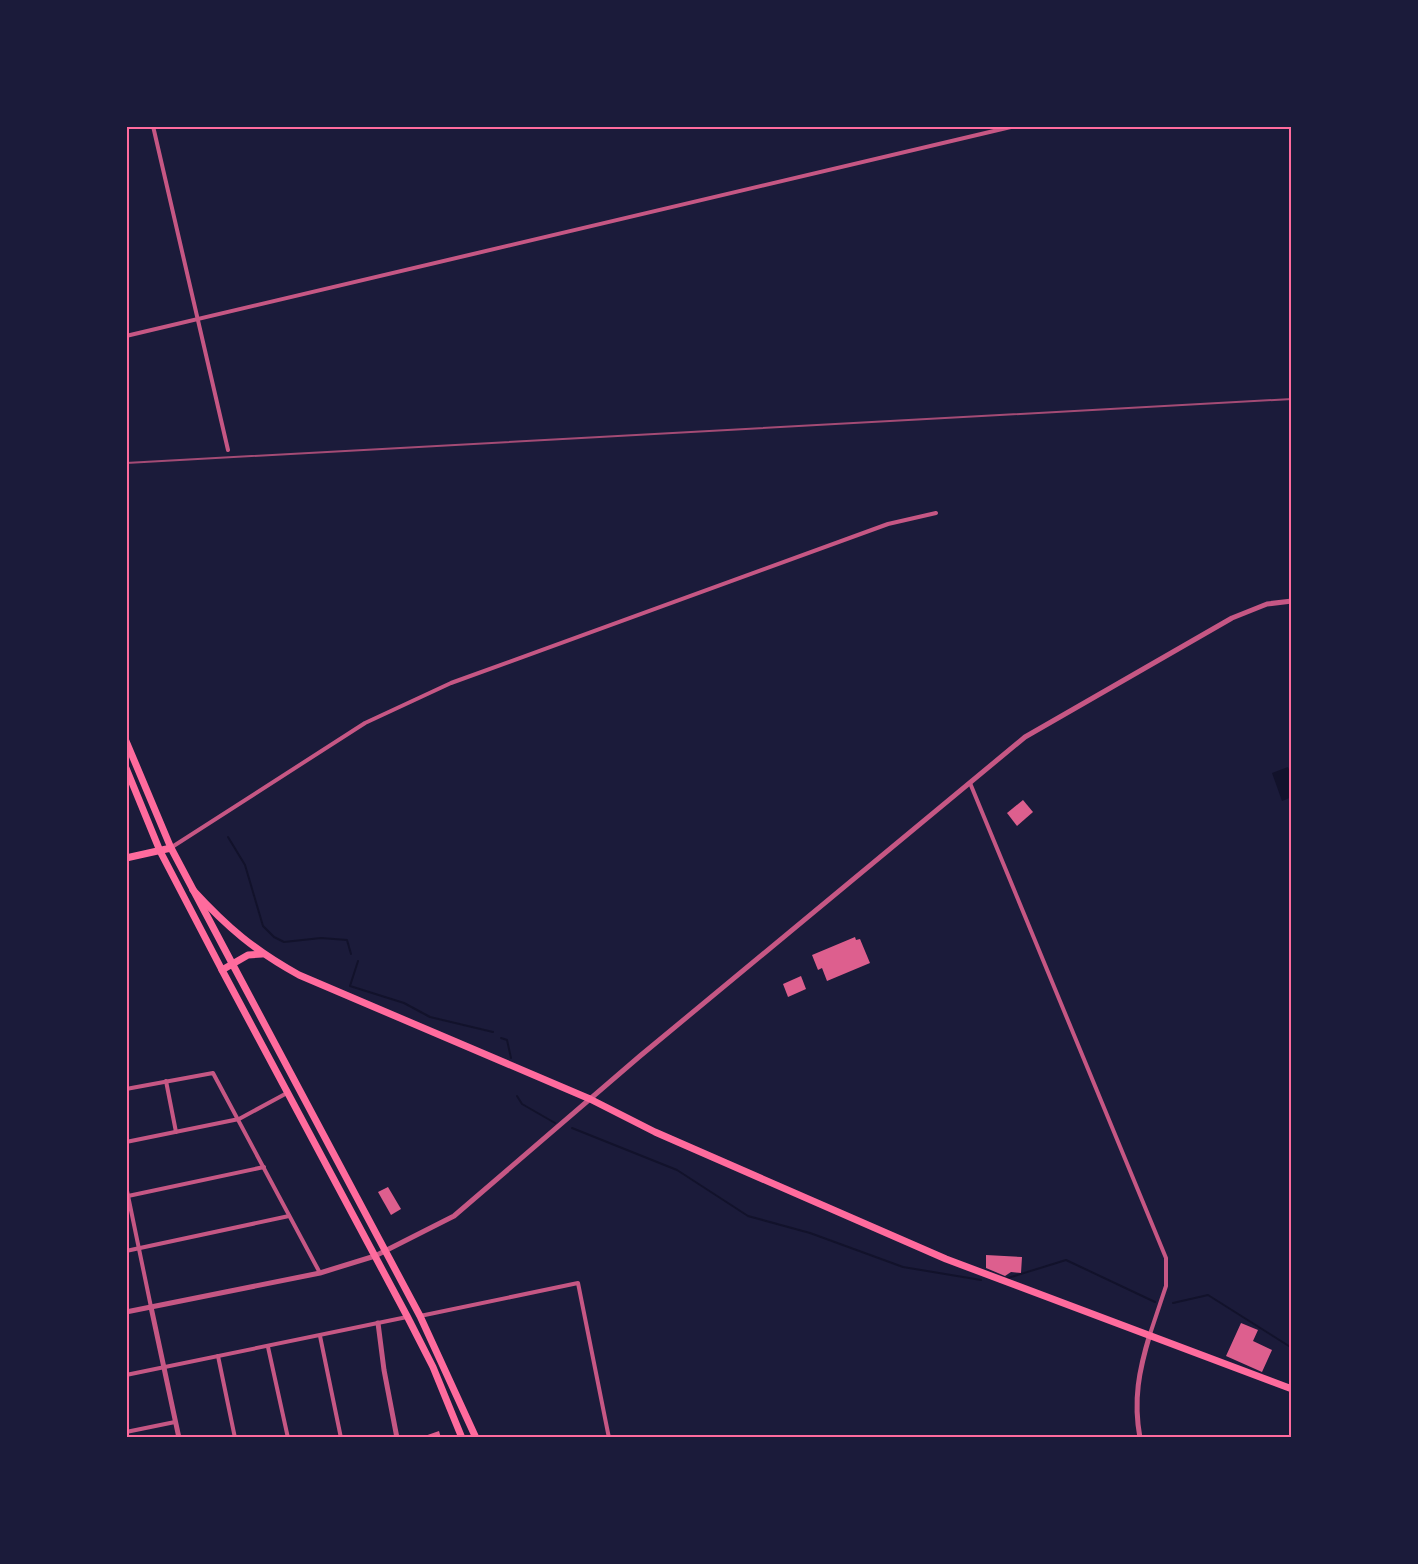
<svg xmlns="http://www.w3.org/2000/svg" width="1418" height="1564" font-family="'Times New Roman',serif">
<style>
.water{fill:#12122b}
.lines{fill:none;stroke-linecap:round;stroke-linejoin:round}
.stream{stroke:#12122b;stroke-width:2}
.building{fill:#dd5f8e}
.minor{stroke:#c65784;stroke-width:4}
.tertiary{stroke:#c65784;stroke-width:5}
.primary{stroke:#ff6b9d;stroke-width:7}
.trunk{stroke:#ff6b9d;stroke-width:7}
.rail{stroke:#a44b75;stroke-width:2}
.neatline{fill:none;stroke:#ff6b9d;stroke-width:2}
</style>
<rect width="100%" height="100%" fill="#1b1b3a"/>
<path class="water" d="M1288,767L1292,776V797L1282,801L1272,773Z"/>
<g class="lines">
<g class="stream">
<path d="M228,837L245,865L263,926L274,937L284,942L321,938L347,940L351,954"/>
<path d="M358,961L350,986L404,1003L430,1017L493,1032"/>
<path d="M501,1038L507,1040L511,1058"/>
<path d="M517,1096L522,1104L555,1123"/>
<path d="M572,1128L677,1170L748,1216L810,1233L903,1267L981,1280"/>
<path d="M1008,1278L1066,1260L1155,1302"/>
<path d="M1173,1303L1208,1295L1292,1348"/>
</g>
</g>
<g class="building">
<path d="M1023,800L1033,812L1017,826L1007,813Z"/>
<path d="M855,937L856,940L860,939L870,963L827,981L822,968L818,970L812,955Z"/>
<path d="M801,976L806,989L788,997L783,984Z"/>
<path d="M388,1187L401,1209L391,1215L378,1192Z"/>
<path d="M986,1255L1022,1257L1021,1273L1011,1272L1005,1276L986,1268Z"/>
<path d="M1241,1323L1258,1330L1253,1341L1272,1350L1262,1372L1226,1356Z"/>
<path d="M439,1431L441,1438H419Z"/>
</g>
<g class="lines">
<g class="minor">
<path d="M153,126L228,450"/>
<path d="M126,336L1015,126"/>
<path d="M970,783L1166,1258V1286L1150,1334"/>
<path d="M172,847L365,723L451,683L888,524L936,513"/>
<path d="M166,1081L176,1132"/>
<path d="M126,1089L213,1073L320,1273"/>
<path d="M126,1142L239,1119L287,1093"/>
<path d="M126,1186L151,1307"/>
<path d="M128,1196L264,1167"/>
<path d="M126,1251L289,1216"/>
<path d="M420,1316L578,1283L609,1438"/>
<path d="M320,1336L341,1438"/>
<path d="M268,1347L288,1438"/>
<path d="M218,1356L235,1438"/>
<path d="M126,1375L407,1317"/>
<path d="M126,1432L175,1422"/>
</g>
<g class="tertiary">
<path d="M151,1307L179,1438"/>
<path d="M126,1312L320,1273L375,1256L454,1216L640,1056L1025,737L1232,618L1267,604L1292,601"/>
<path d="M378,1323L384,1370L397,1438"/>
<path d="M1140,1438C1133,1400 1139,1370 1150,1334"/>
</g>
<g class="primary">
<path d="M126,741L171,848"/>
<path d="M126,768L160,851"/>
<path d="M233,965L420,1316L476,1438"/>
<path d="M222,970L407,1316L433,1367L462,1438"/>
</g>
<g class="trunk">
<path d="M160,851L222,970L248,955L262,954"/>
<path d="M126,858L171,848L233,965"/>
<path d="M193,890C227,927 255,951 299,975L590,1099L655,1132L946,1259L1292,1389"/>
</g>
<path class="rail" d="M126,463L1292,399"/>
</g>
<rect width="1418" height="1564" fill="none" stroke="#1b1b3a" stroke-width="255"/>
<rect x="128" y="128" width="1162" height="1308" class="neatline"/>
</svg>
